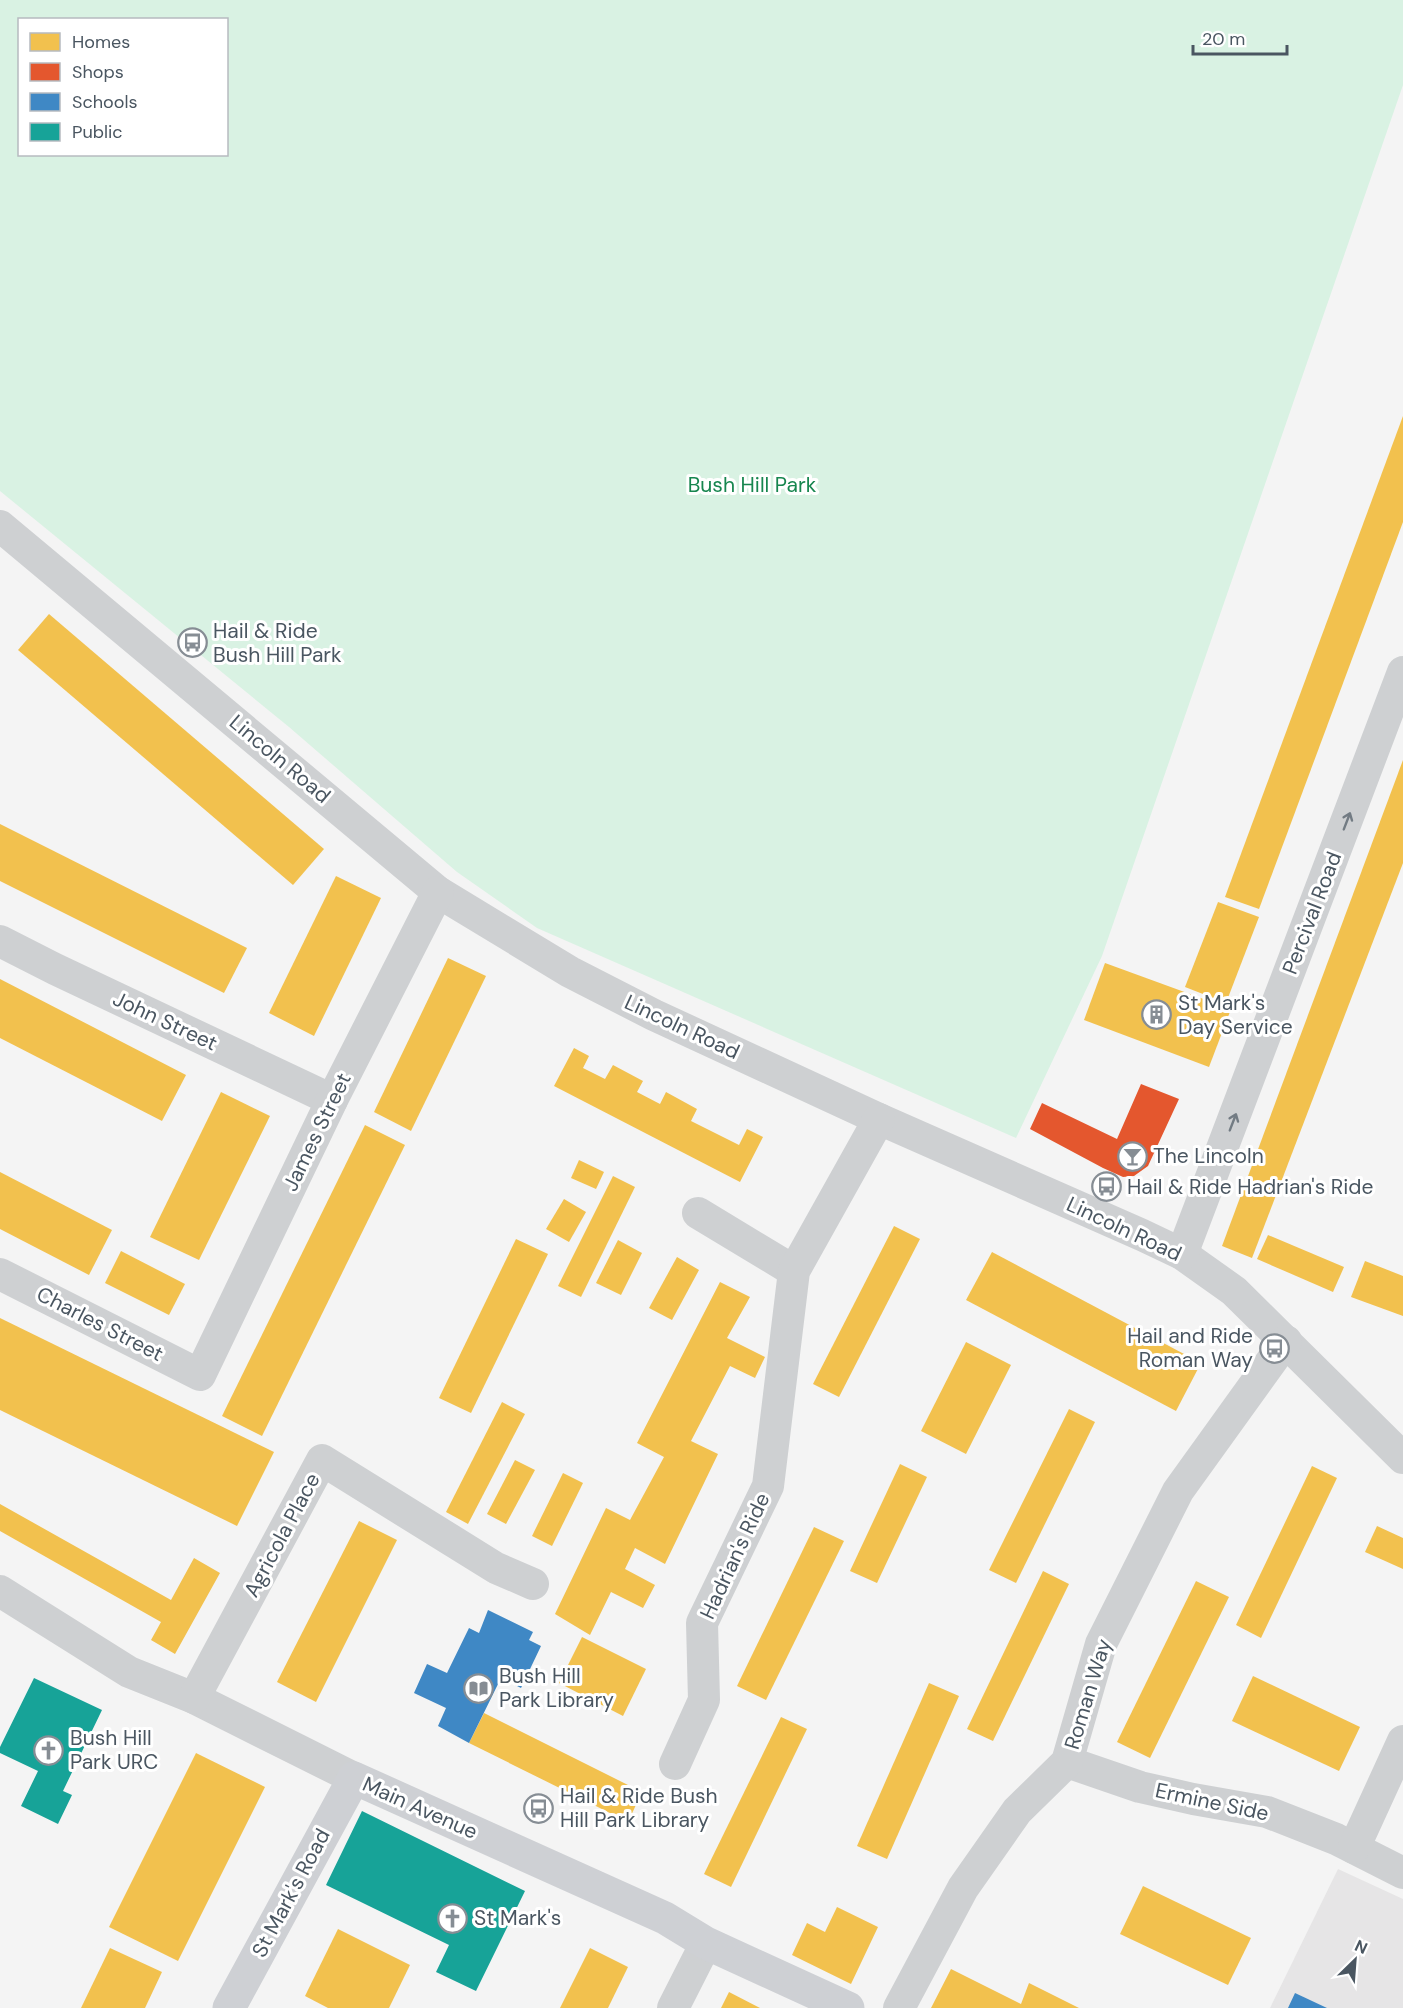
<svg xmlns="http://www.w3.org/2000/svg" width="1403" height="2008" font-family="'DM Sans',sans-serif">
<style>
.education{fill:#e6e5e6}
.green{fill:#d9f2e3;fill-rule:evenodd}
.homes{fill:#f2c14e}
.shops{fill:#e4572e}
.schools{fill:#3f88c5}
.public{fill:#17a398}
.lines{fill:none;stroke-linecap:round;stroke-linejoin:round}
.street{stroke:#ced0d2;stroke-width:32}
.secondary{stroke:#ced0d4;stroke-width:33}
.oneway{stroke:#727b83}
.labels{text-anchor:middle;stroke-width:6;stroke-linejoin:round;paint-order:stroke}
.park-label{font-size:21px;fill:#17864f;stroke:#fff}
.poi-label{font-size:21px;fill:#4a5661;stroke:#fff;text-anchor:start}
.street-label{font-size:21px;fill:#4a5661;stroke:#fff}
</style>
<rect width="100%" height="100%" fill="#f4f4f4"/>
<path class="education" d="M1338,1869L1403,1899V2008H1270Z"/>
<path class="green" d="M0,0H1403V85L1102,956L1016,1138L537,928L457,872L289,727L0,491ZM20,20H226V154H20Z"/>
<g class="homes">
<path d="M1403,416V522L1259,909L1225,897Z"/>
<path d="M49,614L324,849L293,885L18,650Z"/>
<path d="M1403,760V863L1252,1258L1222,1246Z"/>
<path d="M0,824L247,948L224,993L0,881Z"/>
<path d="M336,876L381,898L314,1036L269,1013Z"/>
<path d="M1218,902L1259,917L1226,1003L1185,987Z"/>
<path d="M448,958L486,976L411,1131L374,1112Z"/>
<path d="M1105,963L1231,1009L1209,1067L1084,1020Z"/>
<path d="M0,979L186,1075L162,1121L0,1038Z"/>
<path d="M574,1048L589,1056L583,1068L605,1079L613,1065L643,1081L637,1092L660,1104L666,1092L697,1109L691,1121L739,1145L747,1129L763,1137L740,1182L554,1086Z"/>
<path d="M221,1092L270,1116L199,1260L150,1237Z"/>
<path d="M365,1125L405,1145L262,1436L222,1416Z"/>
<path d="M579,1160L604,1172L596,1189L571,1178Z"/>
<path d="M0,1172L112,1230L89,1275L0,1229Z"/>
<path d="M613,1176L635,1187L581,1297L558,1286Z"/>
<path d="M564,1199L586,1212L569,1242L546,1229Z"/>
<path d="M894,1226L920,1239L839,1397L813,1384Z"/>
<path d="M1268,1235L1344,1267L1333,1292L1257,1259Z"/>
<path d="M516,1239L548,1254L471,1413L439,1398Z"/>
<path d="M618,1240L642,1253L621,1295L596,1283Z"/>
<path d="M121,1251L185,1284L169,1315L105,1283Z"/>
<path d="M992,1252L1201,1363L1176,1411L966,1300Z"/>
<path d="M677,1257L699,1270L672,1320L649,1308Z"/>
<path d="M1365,1261L1403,1276V1316L1351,1297Z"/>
<path d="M720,1282L750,1297L727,1338L765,1357L755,1378L730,1366L691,1441L718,1454L665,1564L635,1548L625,1569L655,1585L643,1608L611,1592L590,1635L555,1614L606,1508L630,1520L664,1457L637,1443Z"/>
<path d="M0,1318L274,1452L237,1526L0,1410Z"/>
<path d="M966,1342L1011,1365L966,1454L921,1431Z"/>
<path d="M502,1402L525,1414L468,1524L446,1512Z"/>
<path d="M1069,1409L1095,1422L1016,1583L989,1570Z"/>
<path d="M515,1460L535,1470L506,1524L487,1514Z"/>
<path d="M900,1464L927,1477L877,1583L850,1571Z"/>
<path d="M1312,1466L1337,1478L1261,1638L1236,1625Z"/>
<path d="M563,1473L583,1483L552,1546L532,1536Z"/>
<path d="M0,1504L171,1600L194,1558L220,1573L175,1654L151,1640L161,1622L0,1531Z"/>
<path d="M359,1521L397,1540L316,1702L277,1682Z"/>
<path d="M1377,1526L1403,1538V1569L1365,1552Z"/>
<path d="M814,1527L844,1541L766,1700L737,1686Z"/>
<path d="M1043,1571L1069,1584L993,1741L967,1729Z"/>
<path d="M1196,1581L1229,1597L1150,1758L1117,1742Z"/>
<path d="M582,1637L646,1669L623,1716L559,1683Z"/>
<path d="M1253,1676L1360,1727L1339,1771L1232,1721Z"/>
<path d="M929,1683L959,1696L887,1859L857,1846Z"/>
<path d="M484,1713L642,1792L628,1822L469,1743Z"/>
<path d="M781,1717L807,1729L731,1887L704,1874Z"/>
<path d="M196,1753L265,1787L178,1961L109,1927Z"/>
<path d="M1143,1886L1251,1938L1228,1985L1120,1934Z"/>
<path d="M837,1907L878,1927L851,1984L792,1955L807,1923L825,1932Z"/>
<path d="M338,1929L410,1965L389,2008H328L305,1996Z"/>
<path d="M110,1948L162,1972L145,2008H81Z"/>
<path d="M590,1948L628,1967L608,2008H560Z"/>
<path d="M951,1969L1021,2004L1029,1983L1079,2008H931Z"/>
<path d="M729,1992L760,2008H721Z"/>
</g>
<path class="shops" d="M1141,1084L1179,1099L1148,1166L1134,1176L1123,1177L1103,1168L1030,1129L1042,1103L1117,1139Z"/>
<g class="schools">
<path d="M488,1610L533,1632L529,1640L541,1646L521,1688L501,1678L469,1743L438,1726L446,1708L414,1693L427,1664L447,1673L469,1628L479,1633Z"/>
<path d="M1295,1993L1327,2008H1288Z"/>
</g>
<g class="public">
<path d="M34,1678L102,1710L63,1791L72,1795L58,1824L21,1806L38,1771L0,1753V1747Z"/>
<path d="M362,1811L525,1891L476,1991L436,1972L449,1945L326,1885Z"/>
</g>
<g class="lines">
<g class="street">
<path d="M0,526L438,892L570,972L654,1015L879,1119L1142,1235L1182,1254L1234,1291L1403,1458"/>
<path d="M0,941L55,969L332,1100"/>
<path d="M698,1213L794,1271"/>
<path d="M1182,1254L1403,672"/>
<path d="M0,1274L200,1375L332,1100L438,892"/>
<path d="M0,1591L129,1672L194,1698L354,1778"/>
<path d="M194,1698L322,1460L496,1568L533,1584"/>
<path d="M1067,1762L1140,1787L1193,1799L1267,1812L1336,1839L1403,1873"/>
<path d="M675,1764L704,1700L702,1623L768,1486L794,1271L879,1119"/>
<path d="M1354,1848L1403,1741"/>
<path d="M673,2008L706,1943"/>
<path d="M899,2008L963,1888L1017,1811L1067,1762L1101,1644L1178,1491L1286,1341"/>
</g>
<path class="secondary" d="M229,2008L354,1778L665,1918L706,1943L848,2008"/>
</g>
<defs><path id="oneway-shaft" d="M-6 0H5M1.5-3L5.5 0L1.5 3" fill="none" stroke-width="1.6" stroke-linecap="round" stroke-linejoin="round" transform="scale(1.5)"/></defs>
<g class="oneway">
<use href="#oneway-shaft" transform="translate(1347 821) rotate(-69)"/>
<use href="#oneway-shaft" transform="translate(1233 1122) rotate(-69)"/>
</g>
<defs>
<symbol id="bus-ring" viewBox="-11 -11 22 22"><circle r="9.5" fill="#fff" stroke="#868d94" stroke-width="1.5"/><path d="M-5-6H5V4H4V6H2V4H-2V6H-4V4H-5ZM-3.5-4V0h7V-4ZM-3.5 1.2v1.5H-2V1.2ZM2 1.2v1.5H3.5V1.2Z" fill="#868d94"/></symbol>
<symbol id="building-ring" viewBox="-11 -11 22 22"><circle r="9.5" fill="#fff" stroke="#868d94" stroke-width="1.5"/><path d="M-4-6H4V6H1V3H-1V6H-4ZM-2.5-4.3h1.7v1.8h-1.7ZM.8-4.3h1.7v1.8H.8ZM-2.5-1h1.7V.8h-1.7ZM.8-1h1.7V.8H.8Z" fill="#868d94"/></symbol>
<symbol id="bar-ring" viewBox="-11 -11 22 22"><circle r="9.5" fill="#fff" stroke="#868d94" stroke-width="1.5"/><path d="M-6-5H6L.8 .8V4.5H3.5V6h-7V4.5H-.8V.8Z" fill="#868d94"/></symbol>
<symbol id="library-ring" viewBox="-11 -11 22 22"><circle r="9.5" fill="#fff" stroke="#868d94" stroke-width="1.5"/><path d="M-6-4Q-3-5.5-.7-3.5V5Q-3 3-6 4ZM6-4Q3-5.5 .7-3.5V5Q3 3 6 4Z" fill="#868d94"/></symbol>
<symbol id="church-ring" viewBox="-11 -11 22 22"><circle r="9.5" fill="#fff" stroke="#868d94" stroke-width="1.5"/><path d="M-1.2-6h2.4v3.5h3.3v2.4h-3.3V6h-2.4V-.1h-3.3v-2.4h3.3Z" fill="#868d94"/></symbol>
</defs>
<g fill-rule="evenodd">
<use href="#bus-ring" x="176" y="626" width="33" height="33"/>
<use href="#building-ring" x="1140" y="998" width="33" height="33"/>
<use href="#bar-ring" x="1116" y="1140" width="33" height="33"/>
<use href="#bus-ring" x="1090" y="1170" width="33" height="33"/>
<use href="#bus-ring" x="1258" y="1332" width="33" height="33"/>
<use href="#library-ring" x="462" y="1672" width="33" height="33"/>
<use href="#church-ring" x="32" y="1734" width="33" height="33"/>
<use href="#bus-ring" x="522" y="1792" width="33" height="33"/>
<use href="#church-ring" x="436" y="1902" width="33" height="33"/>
</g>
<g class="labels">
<g class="park-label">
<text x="752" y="492">Bush Hill Park</text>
</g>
<g class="poi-label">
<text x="213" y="638">Hail &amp; Ride<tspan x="213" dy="24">Bush Hill Park</tspan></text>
<text x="1178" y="1010">St Mark's<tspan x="1178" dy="24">Day Service</tspan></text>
<text x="1153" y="1163">The Lincoln</text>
<text x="1127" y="1194">Hail &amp; Ride Hadrian's Ride</text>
<text x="1253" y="1343" text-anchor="end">Hail and Ride<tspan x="1253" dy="24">Roman Way</tspan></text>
<text x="499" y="1683">Bush Hill<tspan x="499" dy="24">Park Library</tspan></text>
<text x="70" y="1745">Bush Hill<tspan x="70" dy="24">Park URC</tspan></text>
<text x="560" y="1803">Hail &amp; Ride Bush<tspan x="560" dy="24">Hill Park Library</tspan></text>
<text x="474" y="1925">St Mark's</text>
</g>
<g class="street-label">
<text transform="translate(280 759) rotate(40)" y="7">Lincoln Road</text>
<text transform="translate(1312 913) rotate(-69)" y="7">Percival Road</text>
<text transform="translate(165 1021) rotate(25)" y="7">John Street</text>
<text transform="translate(682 1027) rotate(25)" y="7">Lincoln Road</text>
<text transform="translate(317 1132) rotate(-64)" y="7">James Street</text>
<text transform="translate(1124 1229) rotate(25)" y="7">Lincoln Road</text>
<text transform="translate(100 1324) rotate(27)" y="7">Charles Street</text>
<text transform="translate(282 1535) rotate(-62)" y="7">Agricola Place</text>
<text transform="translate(735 1556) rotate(-65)" y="7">Hadrian's Ride</text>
<text transform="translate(1088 1694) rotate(-73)" y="7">Roman Way</text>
<text transform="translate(1212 1802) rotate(12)" y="7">Ermine Side</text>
<text transform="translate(420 1808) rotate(24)" y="7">Main Avenue</text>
<text transform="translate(291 1893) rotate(-62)" y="7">St Mark's Road</text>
</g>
</g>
<rect x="18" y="18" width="210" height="138" fill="#ffffff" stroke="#b7bbc0" stroke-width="1.5"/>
<rect x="30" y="33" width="30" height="18" fill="#f2c14e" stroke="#b7bbc0" stroke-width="1.5"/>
<text x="72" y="48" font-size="18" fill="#4a5661">Homes</text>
<rect x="30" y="63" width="30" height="18" fill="#e4572e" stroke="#b7bbc0" stroke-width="1.5"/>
<text x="72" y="78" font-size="18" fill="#4a5661">Shops</text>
<rect x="30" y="93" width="30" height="18" fill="#3f88c5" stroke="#b7bbc0" stroke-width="1.5"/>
<text x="72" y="108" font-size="18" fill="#4a5661">Schools</text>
<rect x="30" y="123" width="30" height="18" fill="#17a398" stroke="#b7bbc0" stroke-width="1.5"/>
<text x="72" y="138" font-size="18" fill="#4a5661">Public</text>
<g transform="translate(1355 1960) rotate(25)" stroke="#ffffff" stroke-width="4.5" paint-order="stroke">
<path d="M0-4.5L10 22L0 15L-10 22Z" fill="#4a5661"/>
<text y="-9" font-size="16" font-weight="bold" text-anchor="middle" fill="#4a5661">N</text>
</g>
<path d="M1193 45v9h94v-9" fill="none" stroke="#4a5661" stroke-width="3"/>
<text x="1202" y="45" font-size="18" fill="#4a5661" stroke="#ffffff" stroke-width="4.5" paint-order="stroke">20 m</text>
</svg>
